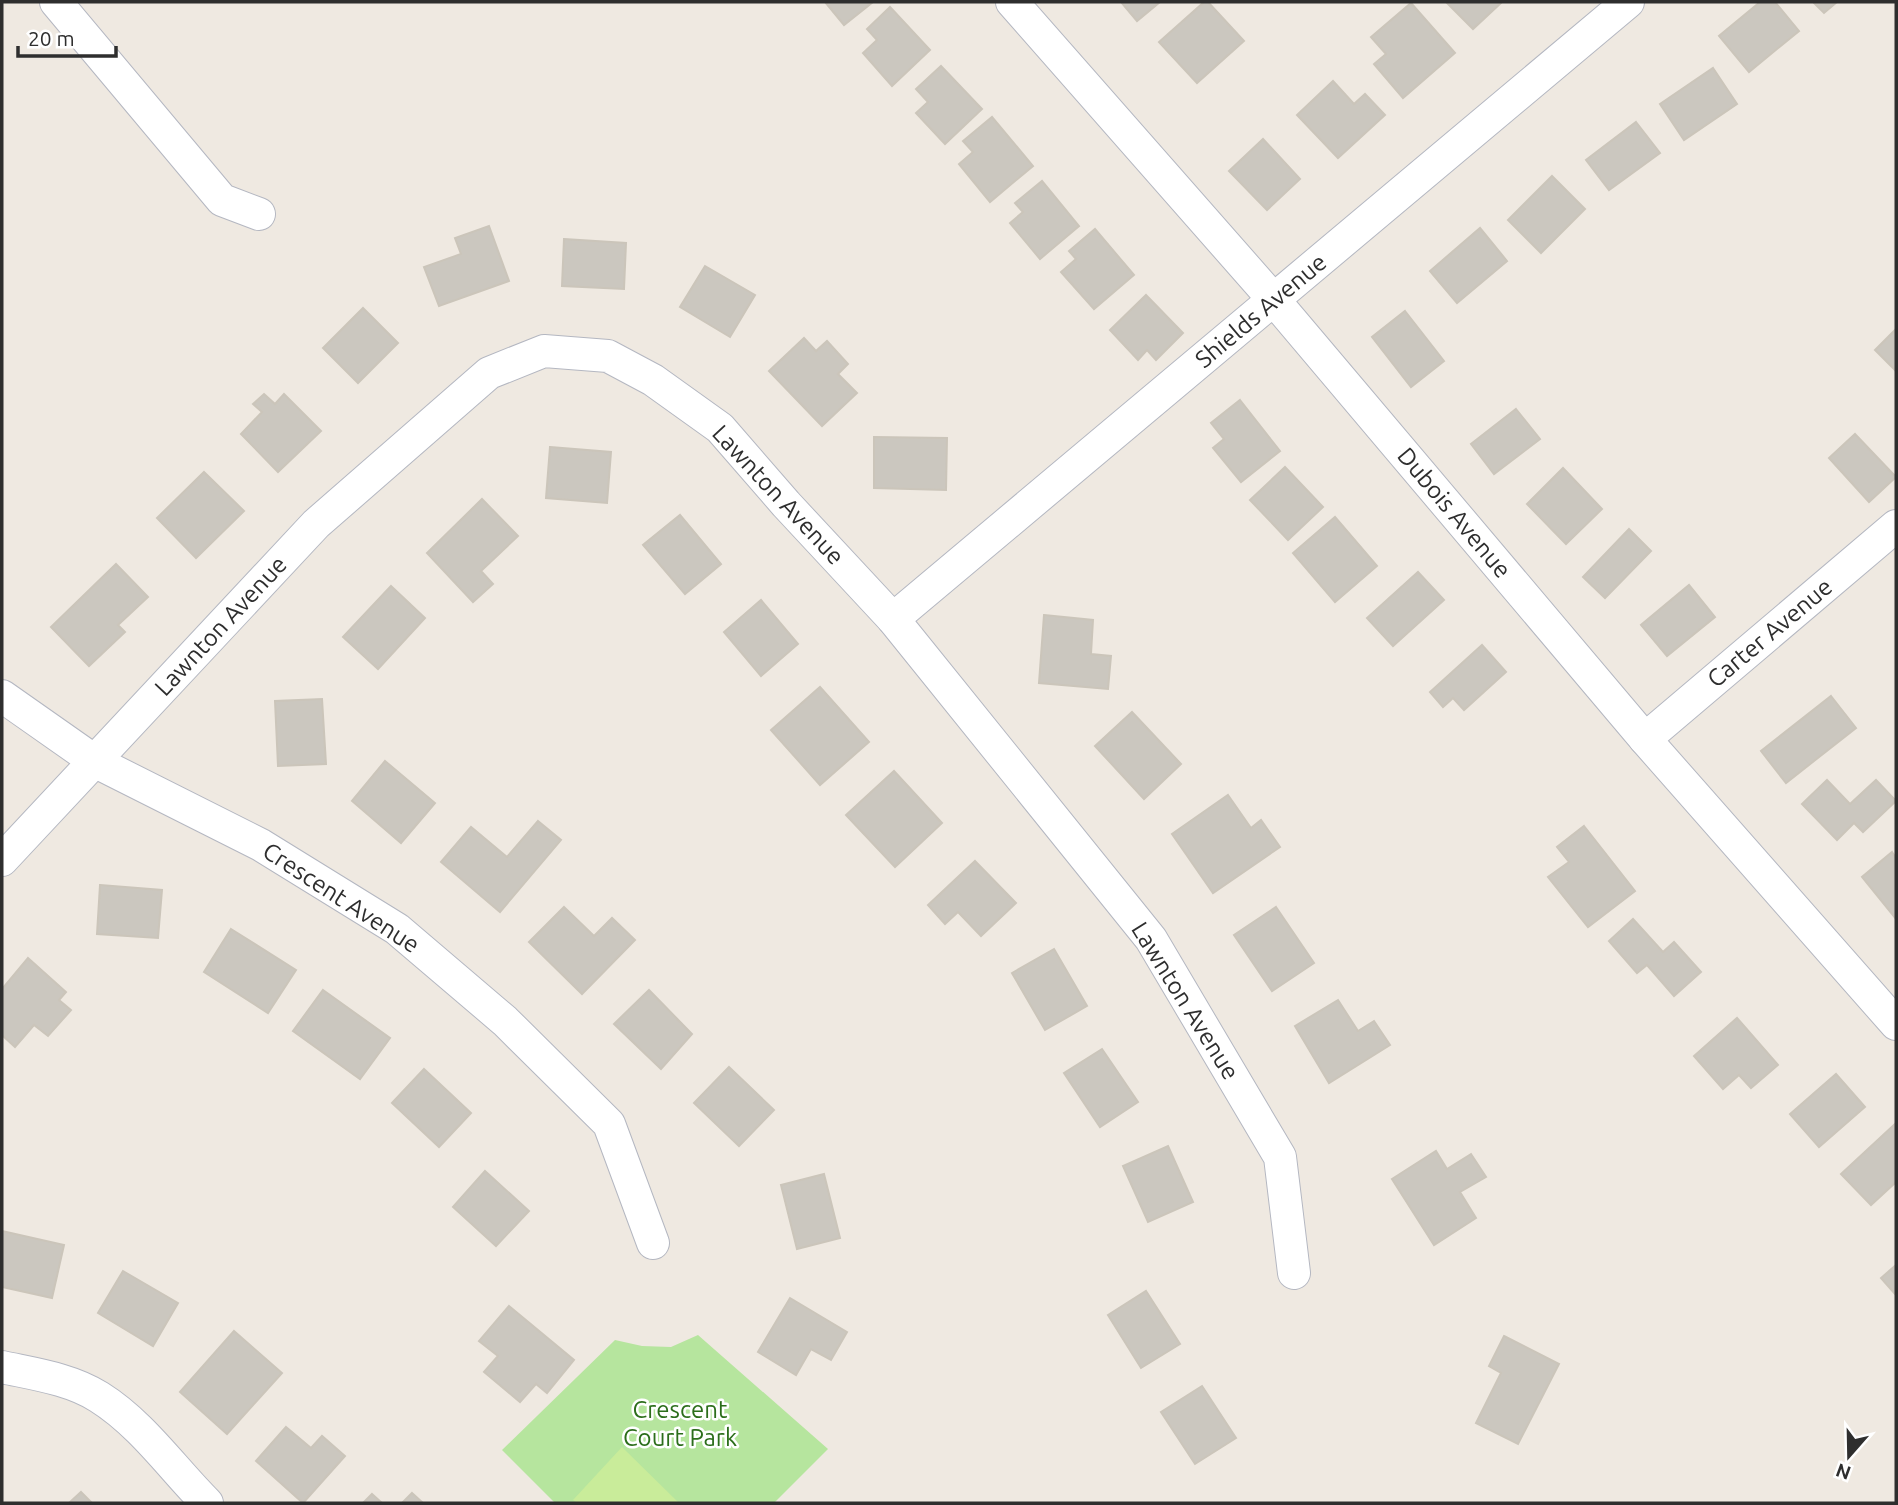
<svg xmlns="http://www.w3.org/2000/svg" width="1898" height="1505" font-family="Ubuntu,sans-serif">
<style>
.green{fill:#b6e59e}
.pitch{fill:#c9ec9a}
.building{fill:#cbc7bf;stroke:#cbc5ba;stroke-width:2}
.lines{fill:none;stroke-linecap:round;stroke-linejoin:round}
.street-casing{stroke:#b4b7c1;stroke-width:34}
.street{stroke:#fff;stroke-width:32}
.labels{text-anchor:middle;stroke-width:5;stroke-linejoin:round;paint-order:stroke}
.street-label{font-size:24px;fill:#2e2e2e;stroke:#fff}
.park-label{font-size:24px;fill:#2c6e1b;stroke:#fff}
</style>
<rect width="100%" height="100%" fill="#efe9e1"/>
<path class="green" d="M698,1335L828,1449L774,1503H555L502,1450L615,1340L642,1346L671,1347Z"/>
<path class="pitch" d="M622,1447L679,1503H577L573,1500Z"/>
<g class="building">
<path d="M825,2H873L844,25Z"/>
<path d="M1121,2H1160L1137,21Z"/>
<path d="M1204,2H1208L1244,41L1197,83L1159,42Z"/>
<path d="M1446,2H1502L1473,29Z"/>
<path d="M1760,2H1775L1799,31L1749,72L1719,36Z"/>
<path d="M1813,2H1837L1824,13Z"/>
<path d="M1411,3L1455,53L1403,98L1374,64L1386,54L1371,37Z"/>
<path d="M890,7L930,50L892,86L863,53L877,40L867,29Z"/>
<path d="M941,66L982,109L945,144L916,113L928,102L916,89Z"/>
<path d="M1713,68L1737,104L1684,140L1660,104Z"/>
<path d="M1333,81L1354,104L1365,94L1385,115L1338,158L1297,115Z"/>
<path d="M992,117L1033,166L990,202L959,164L973,152L963,141Z"/>
<path d="M1636,122L1660,153L1609,190L1586,160Z"/>
<path d="M1263,139L1300,179L1267,210L1229,171Z"/>
<path d="M1552,176L1585,209L1541,253L1508,220Z"/>
<path d="M1042,181L1079,226L1040,259L1010,223L1023,212L1015,203Z"/>
<path d="M489,226L509,281L439,306L424,267L461,254L455,238Z"/>
<path d="M1480,228L1507,261L1457,303L1430,271Z"/>
<path d="M1095,229L1134,275L1094,309L1061,272L1076,259L1069,251Z"/>
<path d="M564,239L626,243L624,289L562,286Z"/>
<path d="M705,266L755,295L730,337L680,307Z"/>
<path d="M1146,295L1183,333L1156,360L1147,350L1138,360L1110,330Z"/>
<path d="M363,308L398,343L358,383L323,348Z"/>
<path d="M1405,311L1444,361L1411,387L1372,337Z"/>
<path d="M1896,329V371L1875,350Z"/>
<path d="M804,338L816,351L827,341L848,364L838,374L857,393L822,426L769,371Z"/>
<path d="M264,394L275,404L284,394L321,431L278,472L241,434L262,412L253,404Z"/>
<path d="M1240,400L1280,451L1241,482L1213,448L1224,439L1211,423Z"/>
<path d="M1516,409L1540,439L1494,474L1471,444Z"/>
<path d="M1855,434L1896,477L1869,502L1829,458Z"/>
<path d="M874,437L947,438L946,490L874,488Z"/>
<path d="M550,447L611,452L607,503L546,498Z"/>
<path d="M1285,467L1323,507L1288,540L1250,500Z"/>
<path d="M1563,468L1602,509L1566,544L1527,504Z"/>
<path d="M204,472L244,511L196,558L157,518Z"/>
<path d="M482,499L518,536L481,571L493,584L473,602L427,553Z"/>
<path d="M680,515L721,564L685,594L643,545Z"/>
<path d="M1335,517L1377,566L1335,602L1293,553Z"/>
<path d="M1629,529L1651,551L1605,598L1583,577Z"/>
<path d="M116,564L148,597L118,625L125,632L89,666L51,627Z"/>
<path d="M1418,572L1444,600L1393,646L1367,618Z"/>
<path d="M1689,585L1715,617L1667,656L1641,625Z"/>
<path d="M391,586L425,618L378,669L343,637Z"/>
<path d="M761,600L798,644L761,676L724,632Z"/>
<path d="M1044,615L1093,620L1091,654L1111,656L1108,689L1039,683Z"/>
<path d="M1482,645L1506,672L1464,710L1453,698L1443,707L1430,692Z"/>
<path d="M820,687L869,742L820,785L771,730Z"/>
<path d="M1831,696L1856,728L1786,783L1761,751Z"/>
<path d="M322,699L326,764L278,766L275,701Z"/>
<path d="M1132,712L1181,764L1144,799L1095,746Z"/>
<path d="M385,761L435,803L401,843L352,801Z"/>
<path d="M894,771L942,823L895,867L846,815Z"/>
<path d="M1827,780L1850,804L1876,780L1896,801L1863,832L1854,823L1837,840L1802,804Z"/>
<path d="M1228,795L1251,828L1261,820L1280,847L1213,893L1172,834Z"/>
<path d="M538,821L561,840L500,912L441,862L471,827L507,857Z"/>
<path d="M1584,826L1635,891L1588,927L1548,877L1569,862L1557,847Z"/>
<path d="M1892,852L1896,858V919L1862,877Z"/>
<path d="M975,861L1016,903L981,936L958,912L945,924L928,905Z"/>
<path d="M100,885L162,890L158,938L97,934Z"/>
<path d="M564,907L594,936L612,918L635,940L582,994L529,942Z"/>
<path d="M1276,907L1314,963L1272,991L1234,935Z"/>
<path d="M1633,919L1663,952L1674,942L1701,972L1674,996L1647,965L1637,973L1609,941Z"/>
<path d="M231,929L296,970L268,1013L204,972Z"/>
<path d="M1054,949L1087,1006L1045,1030L1012,973Z"/>
<path d="M28,958L66,992L59,1000L71,1010L48,1036L34,1025L15,1047L2,1035V989Z"/>
<path d="M323,990L390,1038L360,1079L293,1031Z"/>
<path d="M649,990L692,1034L661,1069L614,1024Z"/>
<path d="M1338,1000L1358,1031L1374,1021L1390,1045L1329,1083L1295,1026Z"/>
<path d="M1737,1018L1778,1065L1751,1088L1739,1075L1723,1089L1694,1056Z"/>
<path d="M1102,1049L1138,1102L1100,1127L1064,1073Z"/>
<path d="M729,1067L774,1110L739,1146L694,1103Z"/>
<path d="M424,1069L471,1113L439,1147L392,1103Z"/>
<path d="M1836,1074L1865,1107L1819,1147L1790,1114Z"/>
<path d="M1896,1123V1182L1871,1205L1841,1174Z"/>
<path d="M1168,1146L1193,1202L1148,1222L1123,1166Z"/>
<path d="M1436,1151L1447,1169L1471,1154L1486,1177L1460,1192L1476,1218L1434,1245L1392,1179Z"/>
<path d="M485,1171L529,1211L496,1246L453,1207Z"/>
<path d="M824,1174L840,1238L797,1249L781,1185Z"/>
<path d="M2,1231L64,1245L52,1298L2,1287Z"/>
<path d="M1896,1265V1295L1881,1278Z"/>
<path d="M123,1271L178,1303L153,1346L98,1313Z"/>
<path d="M1146,1291L1180,1344L1141,1368L1108,1315Z"/>
<path d="M790,1298L847,1332L831,1360L811,1349L796,1375L758,1352Z"/>
<path d="M509,1306L574,1360L547,1393L536,1384L520,1402L484,1372L498,1356L479,1341Z"/>
<path d="M234,1331L282,1373L227,1434L180,1392Z"/>
<path d="M1504,1336L1559,1364L1518,1444L1476,1423L1501,1373L1489,1366Z"/>
<path d="M1202,1386L1236,1438L1195,1464L1161,1412Z"/>
<path d="M286,1427L311,1448L322,1436L345,1456L303,1503L256,1461Z"/>
<path d="M81,1492L92,1503H69Z"/>
<path d="M412,1493L423,1503H402Z"/>
<path d="M372,1494L382,1503H363Z"/>
</g>
<g class="lines">
<defs>
<g id="street">
<path d="M56,2L222,200L259,214"/>
<path d="M1012,2L1274,300L1645,739L1896,1024"/>
<path d="M893,619L1628,2"/>
<path d="M2,696L96,762L261,845L397,929L505,1021L609,1124L653,1243"/>
<path d="M1645,739L1896,526"/>
<path d="M2,860L316,524L489,373L544,351L608,356L653,380L720,428L786,504L893,619L1151,939L1280,1157L1294,1273"/>
<path d="M2,1367C34,1374 71,1379 99,1397C142,1424 172,1468 207,1503"/>
</g>
</defs>
<use href="#street" class="street-casing"/>
<use href="#street" class="street"/>
</g>
<g class="labels">
<g class="street-label">
<text transform="translate(1261 311) rotate(-40)" y="8">Shields Avenue</text>
<text transform="translate(778 495) rotate(47)" y="8">Lawnton Avenue</text>
<text transform="translate(1454 513) rotate(50)" y="8">Dubois Avenue</text>
<text transform="translate(221 626) rotate(-47)" y="8">Lawnton Avenue</text>
<text transform="translate(1770 633) rotate(-40)" y="8">Carter Avenue</text>
<text transform="translate(341 898) rotate(33)" y="8">Crescent Avenue</text>
<text transform="translate(1185 1001) rotate(58)" y="8">Lawnton Avenue</text>
</g>
<g class="park-label">
<text x="680" y="1418">Crescent<tspan x="680" dy="28">Court Park</tspan></text>
</g>
</g>
<rect width="1898" height="1505" fill="none" stroke="#2e2e2e" stroke-width="7"/>
<g transform="translate(1849 1456) rotate(200)" stroke="#ffffff" stroke-width="5" paint-order="stroke">
<path d="M0-5L12 26L0 18L-12 26Z" fill="#2e2e2e"/>
<text y="-10" font-size="19" font-weight="bold" text-anchor="middle" fill="#2e2e2e">N</text>
</g>
<path d="M18 46v10h98v-10" fill="none" stroke="#2e2e2e" stroke-width="3.5"/>
<text x="28" y="46" font-size="21" fill="#2e2e2e" stroke="#ffffff" stroke-width="5" paint-order="stroke">20 m</text>
</svg>
